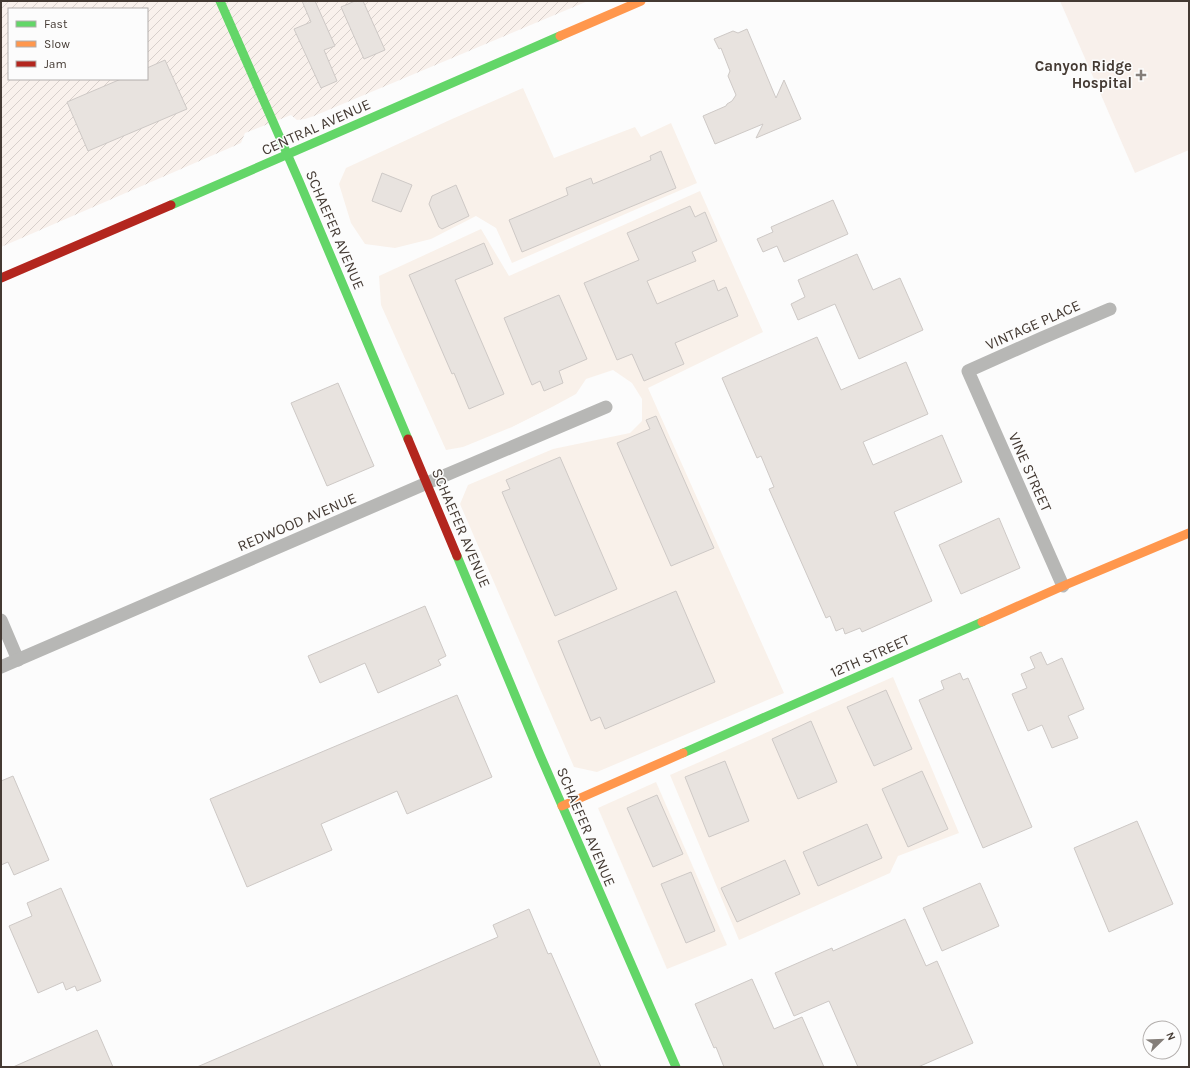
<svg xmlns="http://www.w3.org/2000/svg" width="1190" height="1068" font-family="Karla,sans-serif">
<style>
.commercial{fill:#f9f1ea}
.industrial{fill:url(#industrial-furrows);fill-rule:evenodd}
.built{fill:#f8f0eb}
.building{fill:#e8e3df;stroke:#cec9c6}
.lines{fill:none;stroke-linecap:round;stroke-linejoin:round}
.street{stroke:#b7b7b5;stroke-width:13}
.fast{stroke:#63d668;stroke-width:9}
.slow{stroke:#ff974d;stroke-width:9}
.jam{stroke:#b3261e;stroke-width:9}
.poi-dot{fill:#847e79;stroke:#fcfcfc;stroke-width:1.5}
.labels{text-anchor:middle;stroke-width:3;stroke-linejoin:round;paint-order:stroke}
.poi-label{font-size:15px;font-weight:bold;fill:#443a33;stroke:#fcfcfc;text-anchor:end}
.street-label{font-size:15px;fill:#443a33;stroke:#fcfcfc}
</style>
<defs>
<pattern id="industrial-furrows" width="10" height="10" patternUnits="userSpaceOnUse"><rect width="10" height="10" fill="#f9f1ec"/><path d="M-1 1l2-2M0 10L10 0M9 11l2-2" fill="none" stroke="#d7cfcb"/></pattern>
</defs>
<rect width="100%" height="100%" fill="#fcfcfc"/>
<g class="commercial">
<path d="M523,88L554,158L635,127L641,137L671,123L697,183L512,263L496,228L476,216L431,239L395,248L365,244L351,223L339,184L346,168L452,119Z"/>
<path d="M700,191L763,332L648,388L784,693L597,772L574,767L460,504L468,485L553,449L630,433L642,421V399L632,383L613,370L586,379L576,394L552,407L512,427L463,447L446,450L381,305L379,276L481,229L509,276Z"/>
<path d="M893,677L959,833L898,856L890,873L739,940L670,775Z"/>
<path d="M656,782L727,945L667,969L598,808Z"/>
</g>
<path class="industrial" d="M1,1H588L314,116L305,119L297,120L291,115L245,133L241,143L1,247ZM9,9H147V79H9Z"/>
<path class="built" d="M1060,1H1189V150L1135,173Z"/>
<g class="building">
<path d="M302,1H315L335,46L324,50L337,81L321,88L294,29L311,22Z"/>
<path d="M355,1H363L385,50L364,59L341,7Z"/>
<path d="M747,29L776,98L784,80L801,119L756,138L763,124L715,144L703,116L726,106L727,104L732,101L736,95L728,76L730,71L721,48L719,49L714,39L733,31L738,33Z"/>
<path d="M165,60L187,109L88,151L67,102L121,79H147V68Z"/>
<path d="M661,151L676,188L522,252L509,220L568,195L566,188L591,178L593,184L651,160L650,156Z"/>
<path d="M382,173L412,185L401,212L372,201Z"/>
<path d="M456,185L469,216L442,229L439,227L429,204L432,196Z"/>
<path d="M833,200L848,234L784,262L777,246L763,252L757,239L773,232L771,227Z"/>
<path d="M690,206L695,217L705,212L717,241L692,252L696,261L647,281L657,304L714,280L718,291L726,287L738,316L675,343L684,364L644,381L632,354L617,360L584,283L639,260L627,233Z"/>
<path d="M484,243L493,264L455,280L504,394L469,409L454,373L452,374L409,275Z"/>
<path d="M857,254L873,290L900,278L923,330L859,359L835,304L798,320L791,304L805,297L798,280Z"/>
<path d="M559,295L587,359L559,371L563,383L544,391L540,381L532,385L504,318Z"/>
<path d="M817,337L841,390L906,362L928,414L863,442L873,465L942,435L962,482L894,512L932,601L862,632L860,628L845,634L843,628L836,631L830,616L826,618L769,489L774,487L761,456L757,458L722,378Z"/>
<path d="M338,383L374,466L327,486L291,403Z"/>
<path d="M656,416L714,548L671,566L617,443L650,429L646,420Z"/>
<path d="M560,457L617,589L555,616L502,492L510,489L506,480Z"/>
<path d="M999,518L1020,568L961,594L939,545Z"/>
<path d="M676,591L715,682L605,729L600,717L591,721L558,641Z"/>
<path d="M425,606L446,656L438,660L441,665L378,693L365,663L320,683L308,656Z"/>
<path d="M1041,652L1047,665L1062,658L1084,709L1068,716L1078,738L1052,748L1042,725L1028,731L1012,694L1027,688L1021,674L1035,668L1030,657Z"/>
<path d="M960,673L963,680L968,678L1032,827L983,848L919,700L944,689L941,681Z"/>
<path d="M886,690L912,749L874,766L847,707Z"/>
<path d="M457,695L492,777L407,814L397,791L321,824L332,850L247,887L210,799Z"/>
<path d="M811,721L837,782L798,799L772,739Z"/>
<path d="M725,761L749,821L709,837L685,777Z"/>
<path d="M922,771L948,829L908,847L882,789Z"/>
<path d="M13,776L49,860L14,875L8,862L1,865V781Z"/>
<path d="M657,795L683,854L653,867L627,808Z"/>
<path d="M1137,821L1173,904L1109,932L1074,848Z"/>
<path d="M867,824L882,858L818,886L803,852Z"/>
<path d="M785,860L800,894L737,922L721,888Z"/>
<path d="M691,872L715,931L686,943L661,884Z"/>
<path d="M980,883L999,926L942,951L923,908Z"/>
<path d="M61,888L101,981L77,991L75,986L66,990L63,982L38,993L9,926L32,916L27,903Z"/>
<path d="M529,909L548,954L551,953L601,1067H197L498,937L493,925Z"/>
<path d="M905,919L926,966L937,961L973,1043L918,1067H858L829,1001L794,1016L775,973L832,948L833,951Z"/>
<path d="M752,979L774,1029L802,1017L824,1067H724L716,1047L714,1048L695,1004Z"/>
<path d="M97,1030L113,1067H13Z"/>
</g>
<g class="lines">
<g class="street">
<path d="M1063,586L968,371L1042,338L1110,309"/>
<path d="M1,620L18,660"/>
<path d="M1,667L427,483L606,407"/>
</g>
<g class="fast">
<path d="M220,1L299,181L408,439"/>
<path d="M171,205L560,36"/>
<path d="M457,556L540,755L676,1067"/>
<path d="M683,753L982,622"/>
</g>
<g class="slow">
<path d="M560,36L641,1"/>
<path d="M982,622L1063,586L1189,533"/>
<path d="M562,806L683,753"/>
</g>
<g class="jam">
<path d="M1,278L171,205"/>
<path d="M408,439L457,556"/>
</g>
</g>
<path class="poi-dot" d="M1139 69h4v4h4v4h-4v4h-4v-4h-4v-4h4z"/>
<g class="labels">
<g class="poi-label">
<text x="1132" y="71">Canyon Ridge<tspan x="1132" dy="17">Hospital</tspan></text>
</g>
<g class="street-label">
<text transform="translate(316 127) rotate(-24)" y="5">CENTRAL AVENUE</text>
<text transform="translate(335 230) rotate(67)" y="5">SCHAEFER AVENUE</text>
<text transform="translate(1033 325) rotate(-24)" y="5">VINTAGE PLACE</text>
<text transform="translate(1030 472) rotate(66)" y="5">VINE STREET</text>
<text transform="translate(297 522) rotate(-23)" y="5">REDWOOD AVENUE</text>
<text transform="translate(461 528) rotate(67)" y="5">SCHAEFER AVENUE</text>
<text transform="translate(870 656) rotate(-24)" y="5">12TH STREET</text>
<text transform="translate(586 827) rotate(67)" y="5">SCHAEFER AVENUE</text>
</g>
</g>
<rect width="1190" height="1068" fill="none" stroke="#443a33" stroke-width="4"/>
<rect x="8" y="8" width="140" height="72" fill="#fcfcfc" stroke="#b2aeac"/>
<rect x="16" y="21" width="20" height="6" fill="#63d668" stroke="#b2aeac"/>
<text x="44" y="28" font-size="12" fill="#443a33">Fast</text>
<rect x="16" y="41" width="20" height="6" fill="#ff974d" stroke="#b2aeac"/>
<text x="44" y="48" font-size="12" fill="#443a33">Slow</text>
<rect x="16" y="61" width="20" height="6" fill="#b3261e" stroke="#b2aeac"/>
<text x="44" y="68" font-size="12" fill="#443a33">Jam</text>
<g transform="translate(1162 1040) rotate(67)"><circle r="19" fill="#fcfcfc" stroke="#b2aeac"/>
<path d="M0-3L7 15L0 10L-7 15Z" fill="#847e79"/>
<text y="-6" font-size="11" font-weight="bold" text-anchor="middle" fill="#443a33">N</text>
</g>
</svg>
